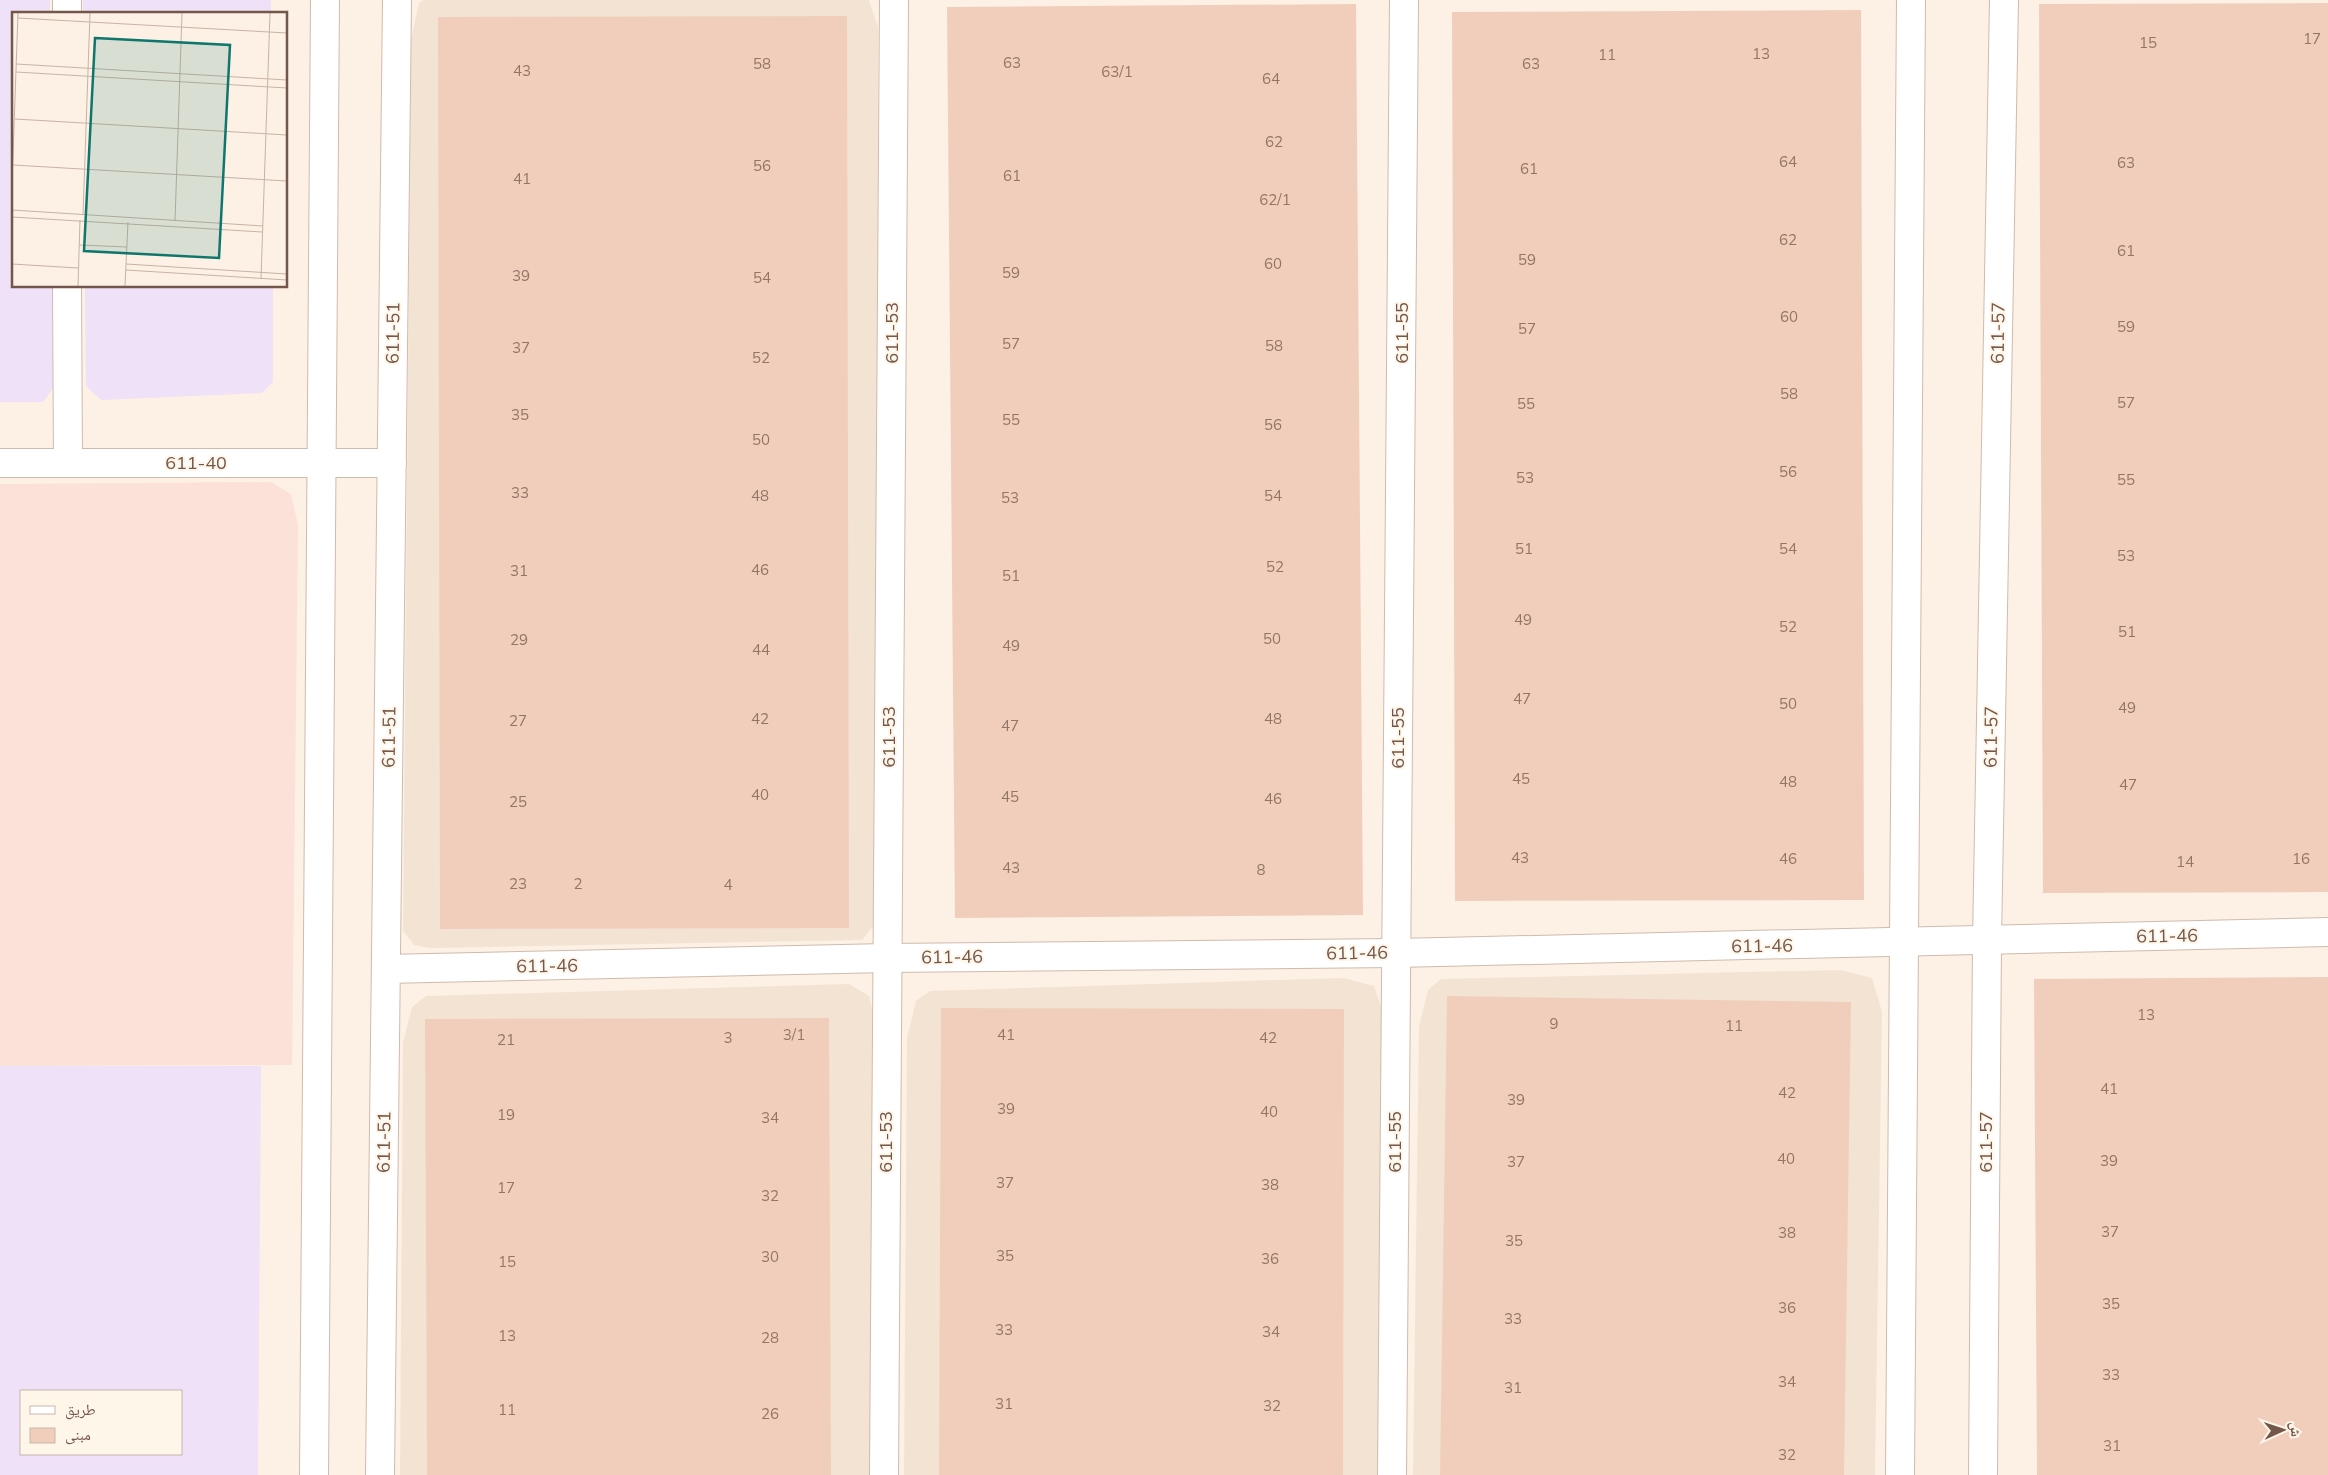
<svg xmlns="http://www.w3.org/2000/svg" width="2328" height="1475" font-family="Mulish,'Noto Naskh Arabic',sans-serif">
<style>
.residential{fill:#f3e3d3}
.commercial{fill:#fce1d8}
.education{fill:#eee1f8;fill-rule:evenodd}
.building{fill:#f1cebc}
.lines{fill:none;stroke-linecap:round;stroke-linejoin:round}
.minor-casing{stroke:#cfbbae;stroke-width:30}
.minor{stroke:#fff;stroke-width:28}
.labels{text-anchor:middle;stroke-width:4;stroke-linejoin:round;paint-order:stroke}
.number-label{font-size:15px;fill:#937566}
.street-label{font-size:18px;fill:#74574a;stroke:#fff6ea}
.inset-road{fill:none;stroke:#c6b3a6;stroke-width:1}
.view{fill:#0f766e;fill-opacity:0.15;stroke:#0f766e;stroke-width:2.5}
.inset-edge{fill:none;stroke:#74574a;stroke-width:2.5}
</style>
<rect width="100%" height="100%" fill="#fcf1e4"/>
<g class="residential">
<path d="M423,0H869L878,27L877,900L875,924L862,940L430,948L414,945L403,931L411,39L419,3Z"/>
<path d="M1841,970L1872,978L1882,1012L1875,1475H1413L1419,1026L1428,990L1441,979Z"/>
<path d="M1343,978L1374,986L1385,1020L1379,1475H904L907,1038L916,1001L930,991Z"/>
<path d="M849,984L869,996L876,1026L871,1475H400L403,1043L412,1007L426,996Z"/>
</g>
<path class="commercial" d="M271,482L291,494L298,525L292,1065L0,1066V484Z"/>
<g class="education">
<path d="M0,0H50V14H14V286H52L53,388L43,402H0Z"/>
<rect x="83" y="0" width="188" height="14"/>
<path d="M85,286H273V382L262,393L101,400L86,386Z"/>
<path d="M0,1066H261L258,1475H0ZM181,1391V1454H21V1391Z"/>
</g>
<g class="building">
<path d="M2328,3V892L2043,893L2039,4Z"/>
<path d="M1356,4L1363,915L955,918L947,7Z"/>
<path d="M1861,10L1864,900L1455,901L1452,12Z"/>
<path d="M847,16L849,928L440,929L438,17Z"/>
<path d="M2328,977V1475H2037L2034,979Z"/>
<path d="M1447,996L1851,1002L1844,1475H1440Z"/>
<path d="M941,1008L1344,1009L1343,1475H939Z"/>
<path d="M829,1018L831,1475H427L425,1019Z"/>
</g>
<g class="lines">
<defs>
<g id="minor">
<path d="M67,0V14"/>
<path d="M67,286L68,463"/>
<path d="M0,463H392"/>
<path d="M386,969L887,958L1397,953L2328,932"/>
<path d="M314,1475L325,0"/>
<path d="M380,1475L397,0"/>
<path d="M884,1475L894,0"/>
<path d="M1392,1475L1404,0"/>
<path d="M1900,1475L1911,0"/>
<path d="M1983,1475L1987,941L2004,0"/>
</g>
</defs>
<use href="#minor" class="minor-casing"/>
<use href="#minor" class="minor"/>
</g>
<g class="labels">
<g class="number-label">
<text x="2312" y="44">17</text>
<text x="2148" y="48">15</text>
<text x="1761" y="59">13</text>
<text x="1607" y="60">11</text>
<text x="1012" y="68">63</text>
<text x="762" y="69">58</text>
<text x="1531" y="69">63</text>
<text x="522" y="76">43</text>
<text x="1117" y="77">63/1</text>
<text x="1271" y="84">64</text>
<text x="1274" y="147">62</text>
<text x="1788" y="167">64</text>
<text x="2126" y="168">63</text>
<text x="762" y="171">56</text>
<text x="1529" y="174">61</text>
<text x="1012" y="181">61</text>
<text x="522" y="184">41</text>
<text x="1275" y="205">62/1</text>
<text x="1788" y="245">62</text>
<text x="2126" y="256">61</text>
<text x="1527" y="265">59</text>
<text x="1273" y="269">60</text>
<text x="1011" y="278">59</text>
<text x="521" y="281">39</text>
<text x="762" y="283">54</text>
<text x="1789" y="322">60</text>
<text x="2126" y="332">59</text>
<text x="1527" y="334">57</text>
<text x="1011" y="349">57</text>
<text x="1274" y="351">58</text>
<text x="521" y="353">37</text>
<text x="761" y="363">52</text>
<text x="1789" y="399">58</text>
<text x="2126" y="408">57</text>
<text x="1526" y="409">55</text>
<text x="520" y="420">35</text>
<text x="1011" y="425">55</text>
<text x="1273" y="430">56</text>
<text x="761" y="445">50</text>
<text x="1788" y="477">56</text>
<text x="1525" y="483">53</text>
<text x="2126" y="485">55</text>
<text x="520" y="498">33</text>
<text x="760" y="501">48</text>
<text x="1273" y="501">54</text>
<text x="1010" y="503">53</text>
<text x="1524" y="554">51</text>
<text x="1788" y="554">54</text>
<text x="2126" y="561">53</text>
<text x="1275" y="572">52</text>
<text x="760" y="575">46</text>
<text x="519" y="576">31</text>
<text x="1011" y="581">51</text>
<text x="1523" y="625">49</text>
<text x="1788" y="632">52</text>
<text x="2127" y="637">51</text>
<text x="1272" y="644">50</text>
<text x="519" y="645">29</text>
<text x="1011" y="651">49</text>
<text x="761" y="655">44</text>
<text x="1522" y="704">47</text>
<text x="1788" y="709">50</text>
<text x="2127" y="713">49</text>
<text x="760" y="724">42</text>
<text x="1273" y="724">48</text>
<text x="518" y="726">27</text>
<text x="1010" y="731">47</text>
<text x="1521" y="784">45</text>
<text x="1788" y="787">48</text>
<text x="2128" y="790">47</text>
<text x="760" y="800">40</text>
<text x="1010" y="802">45</text>
<text x="1273" y="804">46</text>
<text x="518" y="807">25</text>
<text x="1520" y="863">43</text>
<text x="1788" y="864">46</text>
<text x="2301" y="864">16</text>
<text x="2185" y="867">14</text>
<text x="1011" y="873">43</text>
<text x="1261" y="875">8</text>
<text x="518" y="889">23</text>
<text x="578" y="889">2</text>
<text x="728" y="890">4</text>
<text x="2146" y="1020">13</text>
<text x="1554" y="1029">9</text>
<text x="1734" y="1031">11</text>
<text x="794" y="1040">3/1</text>
<text x="1006" y="1040">41</text>
<text x="728" y="1043">3</text>
<text x="1268" y="1043">42</text>
<text x="506" y="1045">21</text>
<text x="2109" y="1094">41</text>
<text x="1787" y="1098">42</text>
<text x="1516" y="1105">39</text>
<text x="1006" y="1114">39</text>
<text x="1269" y="1117">40</text>
<text x="506" y="1120">19</text>
<text x="770" y="1123">34</text>
<text x="1786" y="1164">40</text>
<text x="2109" y="1166">39</text>
<text x="1516" y="1167">37</text>
<text x="1005" y="1188">37</text>
<text x="1270" y="1190">38</text>
<text x="506" y="1193">17</text>
<text x="770" y="1201">32</text>
<text x="2110" y="1237">37</text>
<text x="1787" y="1238">38</text>
<text x="1514" y="1246">35</text>
<text x="1005" y="1261">35</text>
<text x="770" y="1262">30</text>
<text x="1270" y="1264">36</text>
<text x="507" y="1267">15</text>
<text x="2111" y="1309">35</text>
<text x="1787" y="1313">36</text>
<text x="1513" y="1324">33</text>
<text x="1004" y="1335">33</text>
<text x="1271" y="1337">34</text>
<text x="507" y="1341">13</text>
<text x="770" y="1343">28</text>
<text x="2111" y="1380">33</text>
<text x="1787" y="1387">34</text>
<text x="1513" y="1393">31</text>
<text x="1004" y="1409">31</text>
<text x="1272" y="1411">32</text>
<text x="507" y="1415">11</text>
<text x="770" y="1419">26</text>
<text x="2112" y="1451">31</text>
<text x="1787" y="1460">32</text>
</g>
<g class="street-label">
<text transform="translate(393 333) rotate(-89)" y="6">611-51</text>
<text transform="translate(892 333) rotate(-90)" y="6">611-53</text>
<text transform="translate(1402 333) rotate(-90)" y="6">611-55</text>
<text transform="translate(1998 333) rotate(-89)" y="6">611-57</text>
<text x="196" y="469">611-40</text>
<text transform="translate(389 737) rotate(-89)" y="6">611-51</text>
<text transform="translate(889 737) rotate(-90)" y="6">611-53</text>
<text transform="translate(1991 737) rotate(-89)" y="6">611-57</text>
<text transform="translate(1398 738) rotate(-90)" y="6">611-55</text>
<text transform="translate(2167 936) rotate(-1)" y="6">611-46</text>
<text transform="translate(1762 946) rotate(-1)" y="6">611-46</text>
<text transform="translate(1357 953) rotate(-1)" y="6">611-46</text>
<text transform="translate(952 957) rotate(-1)" y="6">611-46</text>
<text transform="translate(547 966) rotate(-1)" y="6">611-46</text>
<text transform="translate(384 1142) rotate(-89)" y="6">611-51</text>
<text transform="translate(886 1142) rotate(-90)" y="6">611-53</text>
<text transform="translate(1395 1142) rotate(-90)" y="6">611-55</text>
<text transform="translate(1986 1142) rotate(-90)" y="6">611-57</text>
</g>
</g>
<g transform="translate(12 12)">
<rect width="275" height="275" fill="#fcf1e4"/>
<path class="inset-road" d="M6,6L275,21M4,52L275,68M4,60L275,76M3,107L275,123M1,153L275,169M0,172L6,1M0,198L251,214M71,203L78,1M0,205L250,220M163,209L170,1M67,233L115,235M0,252L66,256M114,252L275,262M114,258L275,268M249,267L258,1M66,274L68,208M113,274L116,210"/>
<path class="view" d="M83,26L218,33L207,246L72,239Z"/>
<rect width="275" height="275" class="inset-edge"/>
</g>
<rect x="20" y="1390" width="162" height="65" fill="#fff6ea" stroke="#c7b6aa"/>
<rect x="30" y="1406" width="25" height="8" fill="#ffffff" stroke="#c7b6aa"/>
<text x="65" y="1415" font-size="15" fill="#74574a">طريق</text>
<rect x="30" y="1428" width="25" height="15" fill="#f1cebc" stroke="#c7b6aa"/>
<text x="65" y="1440" font-size="15" fill="#74574a">مبنى</text>
<g transform="translate(2283 1430) rotate(87)" stroke="#fff6ea" stroke-width="4" paint-order="stroke">
<path d="M0-4L9 19L0 12L-9 19Z" fill="#74574a"/>
<text y="-8" font-size="14" font-weight="bold" text-anchor="middle" fill="#74574a">ش</text>
</g>
</svg>
